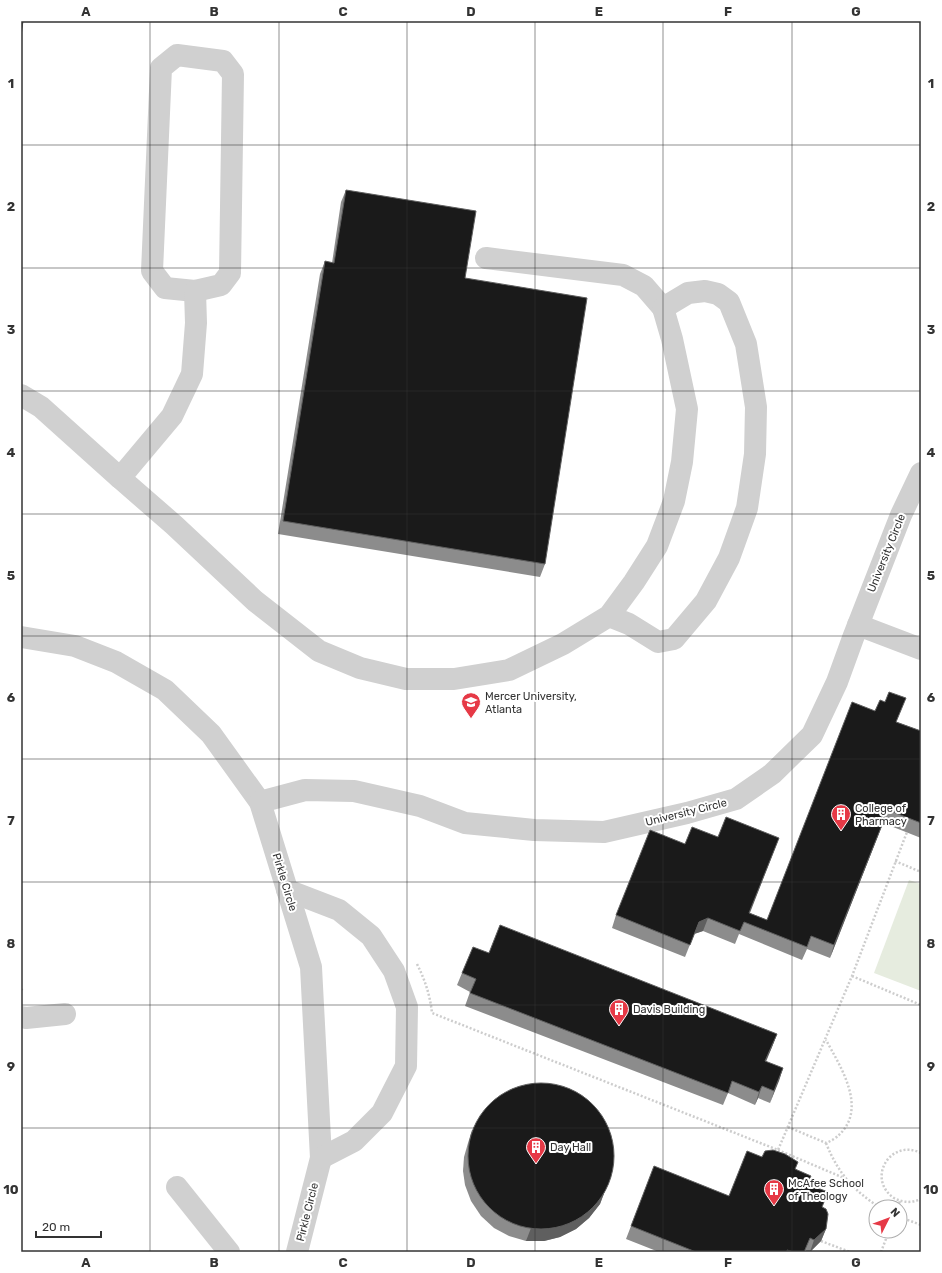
<svg xmlns="http://www.w3.org/2000/svg" width="942" height="1273" font-family="Rubik,sans-serif">
<style>
.green{fill:#e6ecdf}
.lines{fill:none;stroke-linecap:round;stroke-linejoin:round}
.path{stroke:#cdcdcd;stroke-width:2.5;stroke-dasharray:2 2;stroke-linecap:butt}
.minor{stroke:#d0d0d0;stroke-width:22}
.wall{fill:#8c8c8c}
.shaded-wall{fill:#5f5f5f}
.building{fill:#1a1a1a;stroke:#5f5f5f}
.grid{fill:none;stroke:#333;stroke-width:1;stroke-opacity:0.55}
.labels{text-anchor:middle;stroke-width:4;stroke-linejoin:round;paint-order:stroke}
.street-label{font-size:11px;fill:#333;stroke:#fff}
.poi-label{font-size:11px;fill:#333;stroke:#fff;text-anchor:start}
.neatline{fill:none;stroke:#333;stroke-width:1.5}
.grid-label{font-size:13px;text-anchor:middle;font-weight:bold;fill:#333}
</style>
<rect width="100%" height="100%" fill="#fff"/>
<path class="green" d="M909,880L921,884V991L874,973Z"/>
<g class="lines">
<g class="path">
<path d="M895,861L921,872"/>
<path d="M417,964C425,980 430,995 432,1013L778,1150L852,976L907,832"/>
<path d="M852,976L921,1005"/>
<path d="M21,989L23,991"/>
<path d="M788,1127L826,1143C831,1141 836,1138 839,1135C868,1108 840,1066 826,1040"/>
<path d="M826,1143C838,1173 853,1190 879,1207"/>
<path d="M778,1150L844,1178"/>
<path d="M921,1153C890,1138 866,1179 894,1198C903,1203 912,1203 921,1199"/>
<path d="M898,1207L900,1201"/>
<path d="M900,1217L921,1225"/>
<path d="M821,1241L850,1252"/>
<path d="M881,1252L889,1231"/>
</g>
<g class="minor">
<path d="M177,55L223,61L233,74L230,273L221,285L195,291L165,288L152,271L161,68Z"/>
<path d="M486,258L623,275L644,286L663,308"/>
<path d="M21,395L41,407L120,478L172,416L192,374L196,323L195,291"/>
<path d="M120,478L174,525L255,601L319,651L360,668L406,679H454L509,670L563,644L609,616L629,624L658,642L674,639L706,601L729,558L747,508L755,454L756,407L746,344L729,302L718,294L705,291L688,293L663,308L672,339L687,409L682,462L674,501L657,546L634,582L609,616"/>
<path d="M858,625L921,649"/>
<path d="M21,637L75,646L116,662L165,690L211,734L260,802L311,967L321,1158L297,1252"/>
<path d="M260,802L305,790L354,791L420,806L465,823L534,830L604,832L687,813L736,799L772,774L812,735L837,682L853,638L901,515L921,473"/>
<path d="M287,890L339,910L371,936L394,971L407,1007L406,1066L382,1113L354,1141L321,1158"/>
<path d="M21,1017L26,1018L65,1014"/>
<path d="M177,1187L229,1252"/>
</g>
</g>
<g class="wall">
<path d="M346,190L465,278L545,564L540,577L278,534L320,274L325,261L332,263L341,202Z"/>
<path d="M897,722L921,731V838L883,823L830,958L807,949L802,960L739,934L735,944L703,931L694,934L685,957L612,928L616,915L685,844L718,837L779,838L750,913L767,920Z"/>
<path d="M489,953L777,1034L772,1047L766,1062L783,1068L770,1103L758,1098L755,1105L728,1093L723,1105L465,1006L470,992L457,985L462,973Z"/>
<path d="M472,1130L611,1175L600,1204L589,1218L576,1229L560,1237L544,1241H526L509,1236L494,1228L481,1216L471,1201L465,1185L463,1171L464,1157L468,1143Z"/>
<path d="M762,1157L796,1169L808,1184L822,1207L826,1229L821,1241L810,1252H808L805,1250V1252H659L626,1239L631,1226L729,1196Z"/>
</g>
<g class="shaded-wall">
<path d="M888,810L883,823L830,958L834,945Z"/>
<path d="M708,918L703,931L694,934L685,957L699,922Z"/>
<path d="M777,1034L772,1047L760,1074L765,1061Z"/>
<path d="M783,1068L779,1081L770,1103L774,1091Z"/>
<path d="M762,1086L758,1098L755,1105L759,1092Z"/>
<path d="M611,1175L600,1204L589,1218L576,1229L560,1237L544,1241H526L531,1228Z"/>
<path d="M826,1229L821,1241L810,1252L814,1240Z"/>
</g>
<g class="building">
<path d="M21,21H23L21,36Z"/>
<path d="M346,190L476,211L465,278L587,298L545,564L283,521L325,261L334,263Z"/>
<path d="M889,692L906,698L896,722L921,731V823L888,810L834,945L811,936L807,947L744,922L740,931L708,918L699,922L690,945L616,915L650,830L685,844L692,827L718,837L726,817L779,838L749,913L767,920L852,702L875,711L880,700L885,702Z"/>
<path d="M500,925L777,1034L765,1061L783,1068L774,1091L762,1086L759,1092L732,1081L728,1093L470,993L476,979L462,973L473,947L489,953Z"/>
<circle cx="541" cy="1156" r="73"/>
<path d="M773,1150L785,1154L798,1162L795,1169L811,1176L807,1184L828,1192L822,1207L826,1209L828,1214L826,1229L814,1240L810,1238L804,1252H794L787,1250V1252H696L631,1226L654,1166L729,1196L747,1151L762,1157L765,1151Z"/>
</g>
<path class="grid" d="M150,21V1252M279,21V1252M407,21V1252M535,21V1252M663,21V1252M792,21V1252M21,145H921M21,268H921M21,391H921M21,514H921M21,636H921M21,759H921M21,882H921M21,1005H921M21,1128H921"/>
<defs>
<symbol id="university-pin" viewBox="-11 -11 22 30"><path d="M0 17L-7.5 6A9.5 9.5 0 1 1 7.5 6Z" fill="#e63946" stroke="#fff"/><path d="M0-5L7-2L0 1L-7-2ZM-4 1L0 2.5L4 1V4Q0 6-4 4Z" fill="#fff"/></symbol>
<symbol id="building-pin" viewBox="-11 -11 22 30"><path d="M0 17L-7.5 6A9.5 9.5 0 1 1 7.5 6Z" fill="#e63946" stroke="#fff"/><path d="M-4-6H4V6H1V3H-1V6H-4ZM-2.5-4.3h1.7v1.8h-1.7ZM.8-4.3h1.7v1.8H.8ZM-2.5-1h1.7V.8h-1.7ZM.8-1h1.7V.8H.8Z" fill="#fff"/></symbol>
</defs>
<g fill-rule="evenodd">
<use href="#university-pin" x="460" y="691" width="22" height="30"/>
<use href="#building-pin" x="830" y="803" width="22" height="30"/>
<use href="#building-pin" x="608" y="998" width="22" height="30"/>
<use href="#building-pin" x="525" y="1136" width="22" height="30"/>
<use href="#building-pin" x="763" y="1178" width="22" height="30"/>
</g>
<g class="labels">
<g class="street-label">
<text transform="translate(886 553) rotate(-68)" y="4">University Circle</text>
<text transform="translate(686 812) rotate(-14)" y="4">University Circle</text>
<text transform="translate(285 882) rotate(73)" y="4">Pirkle Circle</text>
<text transform="translate(307 1212) rotate(-76)" y="4">Pirkle Circle</text>
</g>
<g class="poi-label">
<text x="485" y="700">Mercer University,<tspan x="485" dy="13">Atlanta</tspan></text>
<text x="855" y="812">College of<tspan x="855" dy="13">Pharmacy</tspan></text>
<text x="633" y="1013">Davis Building</text>
<text x="550" y="1151">Day Hall</text>
<text x="788" y="1187">McAfee School<tspan x="788" dy="13">of Theology</tspan></text>
</g>
</g>
<rect width="942" height="1273" fill="none" stroke="#ffffff" stroke-width="44"/>
<g transform="translate(888 1219) rotate(48)"><circle r="19" fill="#ffffff" stroke="#adadad"/>
<path d="M0-3L7 15L0 10L-7 15Z" fill="#e63946"/>
<text y="-6" font-size="11" font-weight="bold" text-anchor="middle" fill="#333333">N</text>
</g>
<path d="M36 1231v6h65v-6" fill="none" stroke="#333333" stroke-width="2"/>
<text x="42" y="1231" font-size="12" fill="#333333" stroke="#ffffff" stroke-width="3" paint-order="stroke">20 m</text>
<rect x="22" y="22" width="898" height="1229" class="neatline"/>
<g class="grid-label">
<text x="86" y="16">A</text>
<text x="214" y="16">B</text>
<text x="343" y="16">C</text>
<text x="471" y="16">D</text>
<text x="599" y="16">E</text>
<text x="728" y="16">F</text>
<text x="856" y="16">G</text>
<text x="11" y="88">1</text>
<text x="931" y="88">1</text>
<text x="11" y="211">2</text>
<text x="931" y="211">2</text>
<text x="11" y="334">3</text>
<text x="931" y="334">3</text>
<text x="11" y="457">4</text>
<text x="931" y="457">4</text>
<text x="11" y="580">5</text>
<text x="931" y="580">5</text>
<text x="11" y="702">6</text>
<text x="931" y="702">6</text>
<text x="11" y="825">7</text>
<text x="931" y="825">7</text>
<text x="11" y="948">8</text>
<text x="931" y="948">8</text>
<text x="11" y="1071">9</text>
<text x="931" y="1071">9</text>
<text x="11" y="1194">10</text>
<text x="931" y="1194">10</text>
<text x="86" y="1267">A</text>
<text x="214" y="1267">B</text>
<text x="343" y="1267">C</text>
<text x="471" y="1267">D</text>
<text x="599" y="1267">E</text>
<text x="728" y="1267">F</text>
<text x="856" y="1267">G</text>
</g>
</svg>
